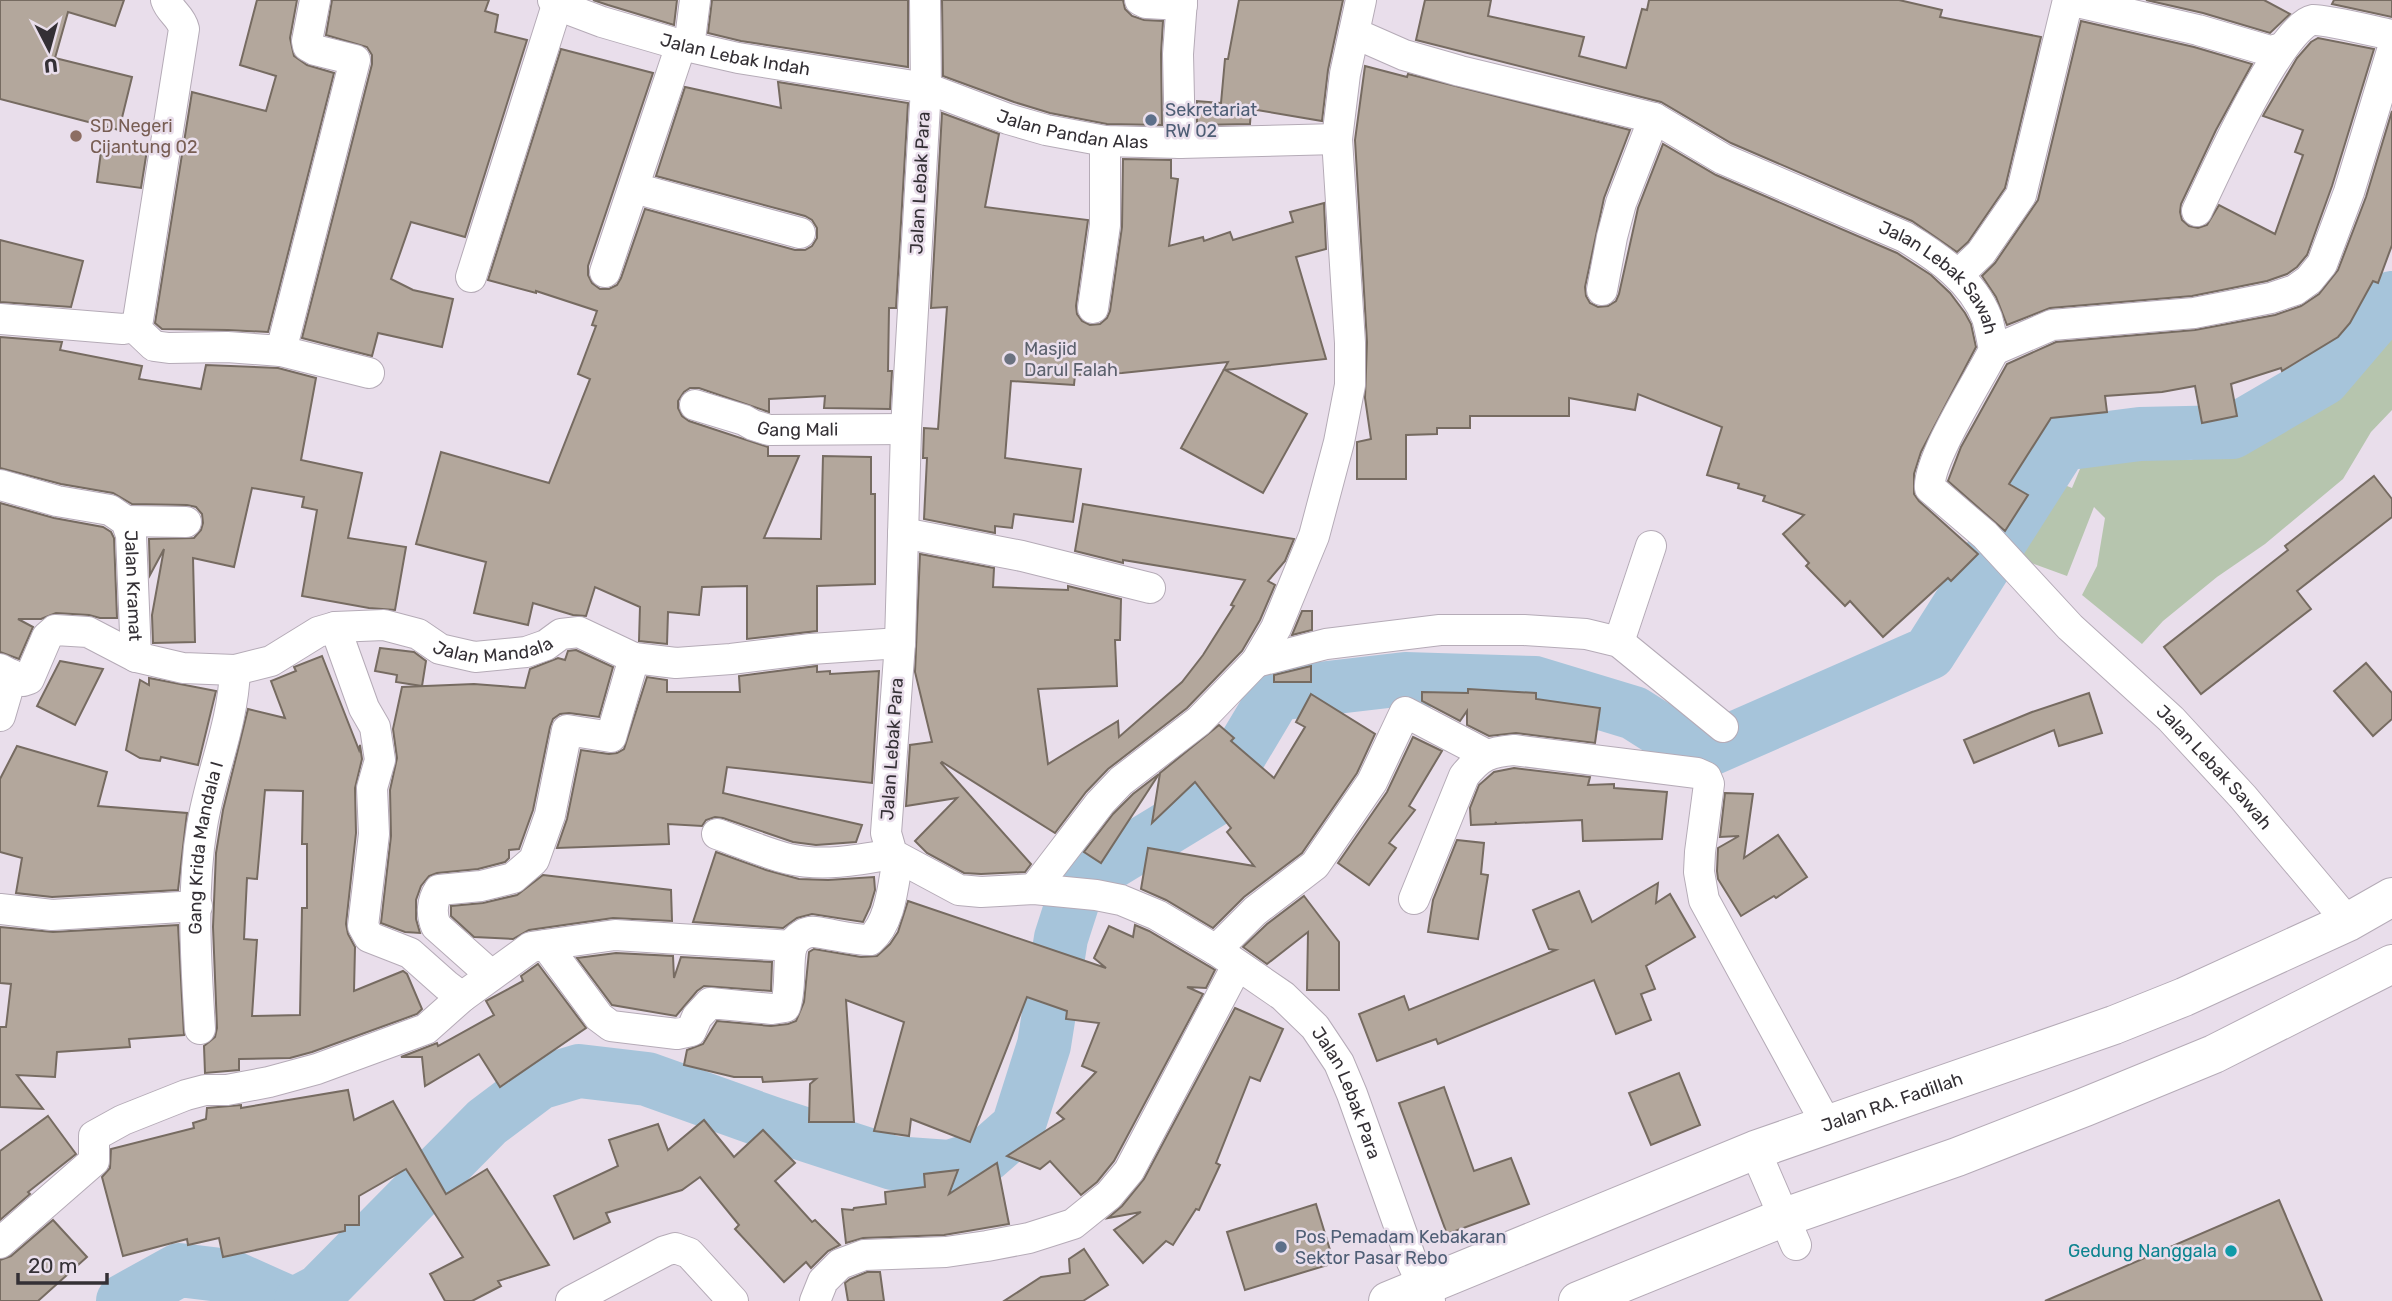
<svg xmlns="http://www.w3.org/2000/svg" width="2392" height="1301" font-family="Rubik,sans-serif">
<style>
.green{fill:#b6c5ae}
.lines{fill:none;stroke-linecap:round;stroke-linejoin:round}
.river{stroke:#a6c4da;stroke-width:54}
.building{fill:#b3a79c;stroke:#766b61;stroke-width:2;fill-rule:evenodd}
.street-casing{stroke:#b5abb7;stroke-width:32}
.secondary-casing{stroke:#b5abb7;stroke-width:40}
.street{stroke:#fff;stroke-width:30}
.secondary{stroke:#fff;stroke-width:38}
.service-dot{fill:#5c6f8a;stroke:#e9deeb;stroke-width:2.5}
.education-dot{fill:#8d6e63;stroke:#e9deeb;stroke-width:2.5}
.worship-dot{fill:#6b7280;stroke:#e9deeb;stroke-width:2.5}
.culture-dot{fill:#0f9aa8;stroke:#e9deeb;stroke-width:2.5}
.labels{text-anchor:middle;stroke-width:5;stroke-linejoin:round;paint-order:stroke}
.street-label{font-size:18px;fill:#343035;stroke:#e9deeb}
.service-label{font-size:18px;fill:#4e5e75;stroke:#e9deeb;text-anchor:start}
.education-label{font-size:18px;fill:#785e54;stroke:#e9deeb;text-anchor:start}
.worship-label{font-size:18px;fill:#5b616d;stroke:#e9deeb;text-anchor:start}
.culture-label{font-size:18px;fill:#0d838f;stroke:#e9deeb;text-anchor:end}
</style>
<rect width="100%" height="100%" fill="#e9deeb"/>
<path class="green" d="M2392,325V410L2371,432L2343,479L2265,544L2217,577L2163,621L2142,644L2082,595L2097,566L2105,518L2094,507L2067,576L2015,557L2045,477L2072,488L2085,457L2103,454L2191,460L2220,446L2296,422L2381,339Z"/>
<g class="lines">
<g class="river">
<path d="M123,1301L179,1270L229,1276L285,1301"/>
<path d="M301,1301L320,1291L487,1122L539,1083L579,1071L647,1079L773,1124L893,1163L949,1167L985,1156L1018,1127L1044,1045L1061,938L1079,882L1212,801L1276,694L1405,679L1535,683L1634,713L1699,754L1929,653L2062,444L2140,434L2232,432L2323,379L2392,298"/>
</g>
</g>
<g class="building">
<path d="M0,0H124L115,26L68,12L55,58L132,77L119,130L0,99Z"/>
<path d="M257,0H297L290,38L294,56L307,65L334,73L268,332L228,330L162,329L155,323L192,92L266,111L276,76L240,65Z"/>
<path d="M332,0H489L485,11L498,15L495,32L527,40L465,237L411,222L391,279L413,290L453,299L442,347L378,333L372,356L302,338L372,64V55L367,47L326,35Z"/>
<path d="M593,0H677L674,25L608,5Z"/>
<path d="M712,0H908V67L741,41L708,33Z"/>
<path d="M942,0H1123L1125,9L1132,16L1144,20L1163,21L1161,54L1162,125L1107,124L1050,113L1014,102L943,76Z"/>
<path d="M1239,0H1343L1328,70L1322,121L1251,109L1250,124L1197,125V101L1221,103L1225,59H1228Z"/>
<path d="M1425,0H1491L1488,16L1584,37L1579,56L1626,68L1642,9L1647,10L1649,0H1899L1942,10L1940,17L2041,37L2005,188L1968,242L1957,252L1912,221L1731,143L1661,102L1416,40Z"/>
<path d="M2146,0H2264L2290,14L2270,33L2203,13Z"/>
<path d="M2334,0H2392V17L2332,4Z"/>
<path d="M2081,21L2194,47L2252,64L2216,130L2181,204L2180,212L2182,220L2189,226L2198,228L2207,225L2219,205L2275,234L2303,155L2295,152L2303,130L2263,116L2264,114L2297,58L2311,42L2318,38L2374,49L2332,186L2307,255L2297,267L2287,274L2267,281L2192,296L2050,308L2007,325L1996,297L1982,276L1995,263L2038,200Z"/>
<path d="M561,49L653,73L588,266V275L592,283L600,289H609L617,285L621,278L645,209L795,250H805L812,246L817,238V228L812,220L805,216L656,176L685,87L781,108L778,82L908,103L896,308H889L888,371H892L890,409L824,408L825,396L769,399V412L699,388H690L684,392L678,401V408L682,416L689,421L768,447V456H799L764,538L821,539L823,456L871,457V494H875V584L817,586V631L747,639V586L702,587L699,615L668,612L667,644L639,641L640,607L595,587L586,616L573,615L533,603L528,625L474,613L486,562L416,544L441,452L549,483L590,379L578,374L596,326L592,325L597,311L536,291V293L488,280Z"/>
<path d="M1365,66L1407,77L1408,74L1630,130L1604,198L1585,287L1586,296L1590,303L1598,307L1608,306L1616,301L1619,294L1638,208L1663,144L1716,175L1897,253L1931,275L1950,293L1965,313L1971,324L1976,347L1921,452L1914,474V494L1919,501L1978,554L1951,581L1948,578L1883,637L1850,601L1845,606L1806,566L1809,563L1783,534L1804,515L1763,501L1765,496L1738,488L1739,484L1707,475L1722,427L1638,394L1635,410L1569,398V416H1470V428H1437V434L1406,435V479H1357V442L1371,439L1365,398L1367,342L1355,140Z"/>
<path d="M2392,111V245L2378,283L2373,281L2350,323L2338,337L2282,371L2281,368L2231,384L2237,416L2202,423L2195,386L2162,392L2105,396L2107,412L2051,418L2009,484L2028,495L2005,531L1948,481L1961,447L2007,364L2056,342L2195,330L2275,315L2301,306L2319,294L2338,270L2366,197Z"/>
<path d="M942,113L999,134L985,207L1088,220L1076,306L1077,314L1082,321L1090,325L1100,324L1107,318L1110,311L1122,227L1123,159L1171,160V178L1178,179L1169,246L1203,237L1204,241L1230,232L1233,240L1293,222L1290,212L1324,203L1326,249L1296,257L1326,359L1225,370L1307,414L1263,493L1181,448L1228,362L1122,373L1075,375L1074,385L1011,381L1005,458L1081,469L1073,522L1014,514L1012,528L995,526V533L924,519L927,458H923L924,428L938,429L947,307L931,308Z"/>
<path d="M102,144L147,150L141,188L97,182Z"/>
<path d="M0,240L83,261L71,307L0,302Z"/>
<path d="M0,337L62,342L60,350L142,366L139,379L201,389L206,365L278,368L316,378L301,460L362,473L348,538L406,547L395,610L369,608L302,596L317,510L302,507L304,497L252,488L234,567L193,558L195,642L153,643L152,615L164,549L150,575L149,539L194,538L201,530L203,523L202,514L196,507L187,505L132,504L113,493L61,484L0,468Z"/>
<path d="M2374,476L2392,499V517L2297,591L2311,609L2201,694L2164,647L2288,550L2285,546Z"/>
<path d="M0,503L54,518L103,527L111,532L114,538L117,618H100L89,615L56,613L41,619H18L33,627L19,659L0,652Z"/>
<path d="M1083,504L1294,539L1285,561L1268,581L1275,585L1260,620L1242,651L1187,708L1108,769L1086,792L1055,833L942,762L941,763L1031,864L1025,872L981,874L964,873L927,853L915,841L957,798L906,806L910,745L932,742L915,672L920,554L994,568L993,587L1068,590V586L1121,599L1120,640H1115L1117,686L1038,689L1048,764L1118,721L1119,737L1182,682L1203,655L1234,606L1231,605L1245,580L1123,560V563L1075,551Z"/>
<path d="M1302,611H1312V630L1292,635Z"/>
<path d="M380,648L414,652L426,661L422,686L396,682L397,675L375,671Z"/>
<path d="M576,650L613,667L599,717L569,713L560,714L553,719L550,727L533,810L519,849L509,850V858L505,862L478,869L437,873L429,876L421,886L416,900V919L420,933L405,932L381,923L391,836L390,790L397,758L393,729L402,687L474,684L525,688L530,669L558,658L565,660L568,651Z"/>
<path d="M322,656L359,750L360,745L362,759L355,788L356,833L346,924L348,934L355,947L354,991L403,971L407,974L422,1009L417,1014L312,1052L290,1058L239,1059V1070L205,1073L204,1046L215,1037L217,1028L213,927L216,853L223,810L248,709L285,718L271,681L296,671L294,667ZM265,790L303,791L302,844H307V908H302L300,1015L252,1016L257,940L244,939L247,878L257,879Z"/>
<path d="M60,661L103,669L75,725L37,706Z"/>
<path d="M2366,663L2392,693V719L2373,736L2334,691Z"/>
<path d="M817,666V672L830,671V674L879,671L872,783L727,767L723,793L862,825L856,842L816,845L793,842L723,818L715,817L706,820L702,826L668,824L669,844L557,848L567,819L581,750L609,754L617,753L624,749L647,677L667,680V692H740L739,676Z"/>
<path d="M1311,666V682H1274V675Z"/>
<path d="M149,678L216,691L198,765L161,757L160,761L140,758L126,750L140,680L149,685Z"/>
<path d="M1468,689L1536,693V699L1600,708L1595,743L1516,733L1489,736L1467,725V711L1460,721L1422,701V692L1468,693Z"/>
<path d="M2089,693L2102,733L2059,746L2054,730L1974,763L1964,740L2032,712Z"/>
<path d="M1311,694L1375,734L1357,773L1302,853L1244,897L1213,928L1166,900L1141,889L1148,848L1254,866L1227,832L1231,828L1195,782L1152,823L1160,773L1219,725L1234,738L1231,741L1274,778L1305,727L1296,722Z"/>
<path d="M1413,737L1442,751L1409,806L1415,810L1389,843L1396,848L1369,885L1338,863L1387,792Z"/>
<path d="M17,746L107,772L98,806L187,813L178,890L52,897L16,893L22,858L0,852V779Z"/>
<path d="M1514,768L1590,777L1588,785L1614,784V788L1667,792L1662,839L1583,841L1582,820L1496,824V822L1495,824L1471,825L1470,808L1479,785L1494,772Z"/>
<path d="M1159,774L1101,863L1084,852L1113,814L1133,794Z"/>
<path d="M1725,793L1753,794L1744,858L1778,835L1807,877L1776,898L1774,896L1741,916L1718,879L1717,871L1718,848L1739,836L1720,837Z"/>
<path d="M1457,840L1484,843L1481,874L1488,875L1478,939L1428,932L1433,900Z"/>
<path d="M716,852L766,870L799,879L828,880L874,877L875,890L870,907L863,922L812,914L797,918L783,928L693,922Z"/>
<path d="M543,875L671,890L672,921L613,918L529,930L513,939L495,938L474,937L451,916V906L483,903L517,895Z"/>
<path d="M1658,883L1656,903L1670,894L1695,937L1646,966L1655,989L1641,994L1651,1020L1616,1034L1594,980L1438,1044L1436,1039L1377,1061L1359,1014L1404,996L1409,1010L1556,950L1549,949L1533,910L1579,891L1592,922Z"/>
<path d="M1304,896L1339,942V990H1307L1308,932L1267,964L1243,947L1267,924Z"/>
<path d="M908,901L1106,968L1094,958L1109,926L1133,937L1135,925L1149,931L1215,970L1206,988L1187,987L1203,994L1114,1161L1097,1182L1081,1195L1050,1161L1040,1169L1007,1156L1064,1119L1057,1113L1096,1072L1082,1066L1099,1023L1066,1019L1067,1011L1027,997L970,1142L911,1119L909,1136L874,1131L904,1022L846,1000L854,1122H809L810,1084L816,1079L763,1082L762,1077H734L684,1065L687,1050L703,1044L717,1021L771,1026L788,1024L796,1021L804,1002L809,952L814,949L861,957L877,956L890,944L898,932Z"/>
<path d="M178,925L184,1035L129,1039L130,1047L57,1052L55,1077L17,1075L43,1109L0,1107V1027H6L11,984L0,983V927L53,932Z"/>
<path d="M616,953L673,956L674,978L681,957L772,962L771,991L704,986L697,991L676,1016L612,1005L577,958Z"/>
<path d="M538,964L586,1028L500,1087L479,1054L425,1086L422,1057H401L437,1043L438,1046L494,1015L486,1001L523,981L521,976Z"/>
<path d="M1235,1008L1283,1029L1260,1081L1250,1077L1216,1163L1220,1165L1199,1210L1196,1209L1173,1245L1166,1241L1143,1263L1114,1230L1141,1212L1108,1218L1122,1206L1144,1179Z"/>
<path d="M1679,1073L1700,1125L1651,1145L1629,1093Z"/>
<path d="M1444,1087L1474,1171L1511,1158L1529,1204L1447,1234L1399,1103Z"/>
<path d="M348,1090L354,1120L393,1101L446,1194L487,1169L549,1265L498,1281L501,1286L472,1301H445L430,1274L463,1257L406,1169L359,1196V1225H345V1231L223,1257L219,1238L188,1245L187,1239L123,1256L102,1177L110,1168L111,1149L194,1128L193,1123L206,1119L207,1108L241,1105V1108Z"/>
<path d="M48,1116L76,1154L28,1192L30,1194L0,1220V1151Z"/>
<path d="M704,1120L734,1157L763,1130L795,1163L775,1181L812,1222L815,1220L840,1245L828,1251L811,1268L806,1262L784,1282L735,1229L739,1225L700,1177L682,1190L606,1213L610,1222L574,1239L554,1196L618,1166L609,1140L658,1124L668,1150Z"/>
<path d="M997,1163L1009,1224L944,1235L863,1238L846,1243L842,1209L853,1210L854,1208L886,1204L885,1192L925,1187L924,1174L958,1170L949,1194Z"/>
<path d="M2279,1200L2322,1301H2045Z"/>
<path d="M1316,1204L1334,1263L1245,1290L1227,1232Z"/>
<path d="M53,1220L87,1257L38,1301H0V1260L11,1256Z"/>
<path d="M1084,1249L1108,1285L1083,1301H1004L1041,1277L1070,1273L1069,1259Z"/>
<path d="M867,1272H880L884,1301H848L845,1283L850,1279Z"/>
</g>
<g class="lines">
<defs>
<g id="street">
<path id="s1" d="M553,0L557,5L602,22L681,45L738,58L926,88L1008,119L1046,130L1105,141L1180,143L1337,139"/>
<path id="s2" d="M925,0L926,88L906,429L900,643L886,833L892,854L959,890L981,892L1034,889L1096,895L1121,900L1157,915L1216,950L1283,996L1315,1027L1339,1063L1352,1094L1412,1262L1430,1301"/>
<path d="M1140,0L1146,3L1182,5"/>
<path id="s3" d="M1354,33L1404,55L1460,71L1654,118L1723,159L1905,237C1938,257 1972,280 1987,318C1990,328 1992,340 1994,350C1980,378 1927,461 1930,488L1985,535L2070,627L2171,719L2243,797L2348,922"/>
<path d="M689,47L695,0"/>
<path d="M1180,143L1178,54L1182,0"/>
<path d="M634,188L800,233"/>
<path d="M2197,211C2213,178 2280,26 2313,20C2324,19 2377,32 2392,35"/>
<path d="M605,272L681,45"/>
<path d="M1958,275L1981,253L2021,195L2068,0L2198,30L2270,51L2282,48"/>
<path d="M471,277L557,5"/>
<path d="M1602,290L1612,237L1621,203L1654,118"/>
<path d="M1093,308L1105,225V141"/>
<path d="M0,319L123,329L134,327L138,320L184,29C181,16 170,12 166,0"/>
<path d="M134,327L154,346L169,348L227,347L281,351L355,60L315,50L308,46L307,41L315,0"/>
<path d="M1994,350L2052,325L2194,313L2271,298L2295,290L2309,280L2322,264L2349,192L2392,51"/>
<path d="M281,351L369,373"/>
<path id="s4" d="M695,405L744,420L753,425L769,430L906,429"/>
<path id="s5" d="M0,485L57,501L110,510L126,521L131,535L136,657"/>
<path d="M126,521L186,522"/>
<path d="M903,533L1022,556L1150,588"/>
<path d="M335,627L364,708L375,727L380,760L372,788L374,834L363,926L369,937L410,953L446,985L462,997"/>
<path d="M1619,642L1651,546"/>
<path d="M1256,662L1326,644L1440,630H1524L1586,634L1619,642L1723,727"/>
<path id="s6" d="M0,669L23,681L29,679L47,637L55,630L88,632L136,657L183,668L235,670L271,661L318,632L335,627L384,625L418,634L440,649L475,657L526,652L546,645L561,634L579,632L634,658L676,663L731,659L811,649L900,643"/>
<path d="M0,716L12,675"/>
<path d="M717,834C740,842 765,853 789,859C823,867 859,860 892,854"/>
<path d="M1034,889L1100,803L1121,781L1199,721L1256,662L1276,628L1314,536L1339,442L1350,385V343L1337,139L1345,74L1361,0"/>
<path d="M1414,899L1464,776C1480,756 1489,752 1514,750L1697,773L1706,777L1709,784L1700,852L1699,872L1704,900L1827,1125"/>
<path d="M0,909L52,915L197,906"/>
<path d="M546,945L599,1017L611,1026L677,1034L691,1031L697,1017L710,1003L772,1009L785,1007C792,988 787,960 792,946C796,937 806,931 815,932C833,934 851,940 870,940C891,922 893,885 898,858"/>
<path d="M1216,950L1255,911L1315,865L1372,782L1405,712L1487,755"/>
<path d="M491,975L436,926C431,914 432,901 439,890L481,886L513,878L534,860L550,815L567,730L611,737L634,658"/>
<path id="s7" d="M200,1029C196,963 191,892 202,826C211,772 233,725 235,670"/>
<path d="M1755,1150L1796,1245"/>
<path d="M0,1243L94,1161V1136L123,1120L186,1095L205,1090H227L269,1082L317,1069L426,1029L462,997L531,947L615,935L792,946"/>
<path d="M571,1301L665,1251L675,1248L689,1253L733,1301"/>
<path d="M815,1301L823,1281L840,1264L864,1255L946,1252L987,1246L1029,1238L1073,1224L1109,1195L1129,1171L1237,966"/>
</g>
<g id="secondary">
<path id="s8" d="M1388,1301L1755,1150L2114,1025L2184,997L2348,922L2392,897"/>
<path d="M1578,1301L1785,1217L1957,1157L2085,1107L2214,1054L2392,964"/>
</g>
</defs>
<use href="#street" class="street-casing"/>
<use href="#secondary" class="secondary-casing"/>
<use href="#street" class="street"/>
<use href="#secondary" class="secondary"/>
</g>
<g class="service-dot">
<circle cx="1151" cy="120" r="7"/>
<circle cx="1281" cy="1247" r="7"/>
</g>
<circle class="education-dot" cx="76" cy="136" r="7"/>
<circle class="worship-dot" cx="1010" cy="359" r="7"/>
<circle class="culture-dot" cx="2231" cy="1251" r="7"/>
<g class="labels">
<g class="street-label">
<text dy="6" stroke="none"><textPath href="#s1" startOffset="192">Jalan Lebak Indah</textPath></text>
<text dy="6" stroke="none"><textPath href="#s1" startOffset="539">Jalan Pandan Alas</textPath></text>
<text transform="translate(920 183) rotate(-87)" y="6">Jalan Lebak Para</text>
<text dy="6" stroke="none"><textPath href="#s3" startOffset="644">Jalan Lebak Sawah</textPath></text>
<text dy="6" stroke="none"><textPath href="#s4" startOffset="107">Gang Mali</textPath></text>
<text dy="6" stroke="none"><textPath href="#s5" startOffset="198">Jalan Kramat</textPath></text>
<text dy="6" stroke="none"><textPath href="#s6" startOffset="551">Jalan Mandala</textPath></text>
<text transform="translate(892 749) rotate(-86)" y="6">Jalan Lebak Para</text>
<text dy="6" stroke="none"><textPath href="#s3" startOffset="1293">Jalan Lebak Sawah</textPath></text>
<text dy="6" stroke="none"><textPath href="#s7" startOffset="182">Gang Krida Mandala I</textPath></text>
<text dy="6" stroke="none"><textPath href="#s2" startOffset="1402">Jalan Lebak Para</textPath></text>
<text dy="6" stroke="none"><textPath href="#s8" startOffset="542">Jalan RA. Fadillah</textPath></text>
</g>
<g class="service-label">
<text x="1165" y="116">Sekretariat<tspan x="1165" dy="21">RW 02</tspan></text>
<text x="1295" y="1243">Pos Pemadam Kebakaran<tspan x="1295" dy="21">Sektor Pasar Rebo</tspan></text>
</g>
<g class="education-label">
<text x="90" y="132">SD Negeri<tspan x="90" dy="21">Cijantung 02</tspan></text>
</g>
<g class="worship-label">
<text x="1024" y="355">Masjid<tspan x="1024" dy="21">Darul Falah</tspan></text>
</g>
<g class="culture-label">
<text x="2217" y="1257">Gedung Nanggala</text>
</g>
</g>
<g transform="translate(49 49) rotate(174)" stroke="#e9deeb" stroke-width="5" paint-order="stroke">
<path d="M0-5L12 26L0 18L-12 26Z" fill="#343035"/>
<text y="-10" font-size="19" font-weight="bold" text-anchor="middle" fill="#343035">U</text>
</g>
<path d="M18 1273v10h89v-10" fill="none" stroke="#343035" stroke-width="3.5"/>
<text x="28" y="1273" font-size="21" fill="#343035" stroke="#e9deeb" stroke-width="5" paint-order="stroke">20 m</text>
</svg>
